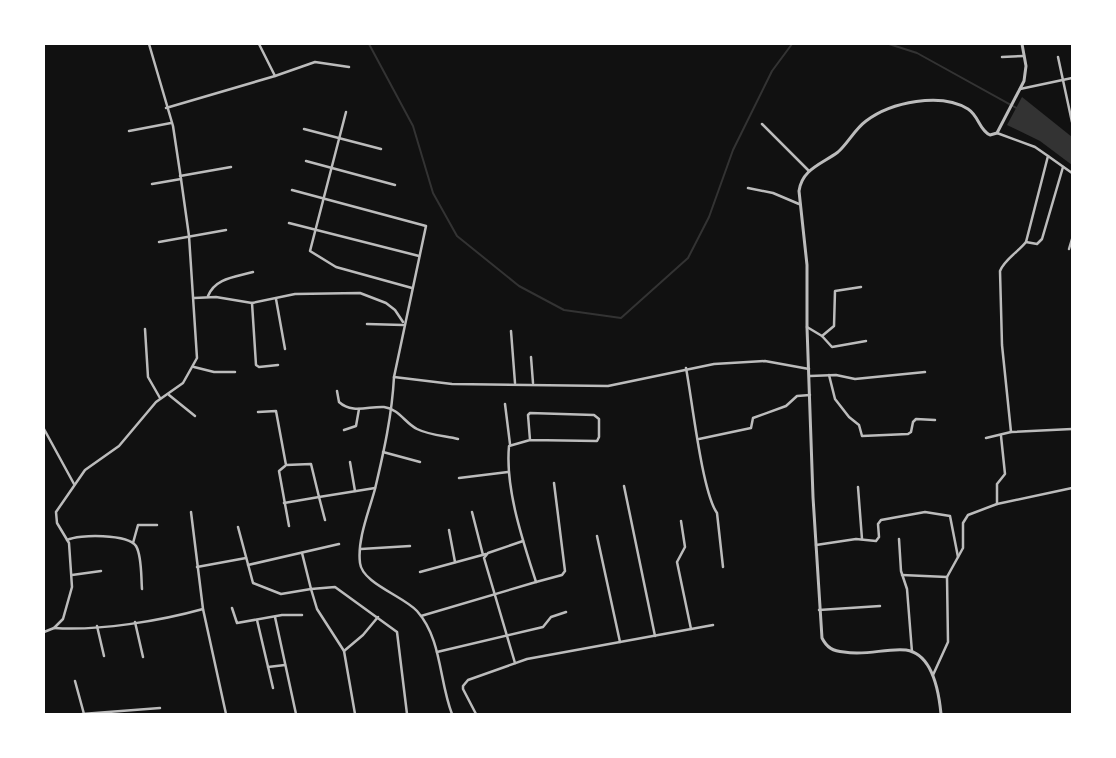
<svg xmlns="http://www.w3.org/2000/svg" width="1116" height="758" font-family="Lora,serif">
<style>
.water{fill:#333}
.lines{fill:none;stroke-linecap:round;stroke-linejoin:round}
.stream{stroke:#333;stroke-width:2}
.minor{stroke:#bcbcbc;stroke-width:2.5}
.tertiary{stroke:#bcbcbc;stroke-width:3}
</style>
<rect width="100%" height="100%" fill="#111"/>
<path class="water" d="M1022,97L1072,137V165L1040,141L1007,125Z"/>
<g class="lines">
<g class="stream">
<path d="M369,44L413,126L433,193L457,236L519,286L564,310L621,318L688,258L709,217L733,150L772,71L792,44"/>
<path d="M889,44L917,53L1018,109"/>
</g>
<g class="minor">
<path d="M259,44L275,76"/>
<path d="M1002,57L1024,56"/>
<path d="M1058,57L1072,122"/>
<path d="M1020,89L1072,78"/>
<path d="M166,108L275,76L315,62L349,67"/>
<path d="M346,112L310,251L336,267L412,288"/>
<path d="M762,124L809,171"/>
<path d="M304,129L381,149"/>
<path d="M129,131L171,123"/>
<path d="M997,133L1035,147L1048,156L1026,242C1018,252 1004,260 1000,271L1002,345L1011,432"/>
<path d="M1048,156L1072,173"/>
<path d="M306,161L395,185"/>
<path d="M180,176L231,167"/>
<path d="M152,184L181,179"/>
<path d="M748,188L773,193L799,204"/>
<path d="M292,190L426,226L394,377"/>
<path d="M289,223L419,256"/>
<path d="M159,242L226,230"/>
<path d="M1026,242L1037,244L1042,239L1063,167"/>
<path d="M1069,249L1072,239"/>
<path d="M208,296C215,278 235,277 253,272"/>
<path d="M194,298L216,297L252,303L295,294L360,293L386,303L395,310L403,322"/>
<path d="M276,299L285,349"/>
<path d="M252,303L256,365L259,367L278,365"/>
<path d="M367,324L403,325"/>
<path d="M807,327L822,336L832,347L866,341"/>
<path d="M145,329L148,377L160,398"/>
<path d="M511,331L515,383"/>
<path d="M822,336L834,326L835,291L861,287"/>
<path d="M531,357L533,383"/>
<path d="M194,367L214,372H235"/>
<path d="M686,368C692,399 702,492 717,513L723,567"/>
<path d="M829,375L835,399L849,417L859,425L862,436L908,434L911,432L913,422L916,419L935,420"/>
<path d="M810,376L836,375L855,379L925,372"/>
<path d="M337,391L339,402C352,414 369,406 384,407C399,409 405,423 417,429C429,435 445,436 458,439"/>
<path d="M169,395L195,416"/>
<path d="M505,404L510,444"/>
<path d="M258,412L276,411L286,465L311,464L319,497L375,488"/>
<path d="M44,429L74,484"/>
<path d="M344,430L356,426L359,409"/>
<path d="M986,438L1011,432L1072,429"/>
<path d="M699,439L751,428L753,418L786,406L797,396L810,395"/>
<path d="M383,452L420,462"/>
<path d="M350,462L355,491"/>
<path d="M285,466L279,471L289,526"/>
<path d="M459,478L508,472"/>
<path d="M624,486L655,636"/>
<path d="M858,487L862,539"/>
<path d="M284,503L319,497L325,520"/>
<path d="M997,504V484L1005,474L1001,436"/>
<path d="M191,512L203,609L226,714"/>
<path d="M472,512L483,555"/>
<path d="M681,521L685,547L677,562L691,629"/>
<path d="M238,527L253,583L281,594L311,589L317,609L344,651L355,714"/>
<path d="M449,530L455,562"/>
<path d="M597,536L620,642"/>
<path d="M899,539L901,571L907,589L912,652"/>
<path d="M67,540C79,534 128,534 136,546C142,556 141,577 142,589"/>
<path d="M133,543L138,525H157"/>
<path d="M816,545L856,539L876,541L879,537L878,524L881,520L925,512L950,516L958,557"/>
<path d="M361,549L410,546"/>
<path d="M302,553L311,589L335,587L397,632L407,714"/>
<path d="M248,565L339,544"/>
<path d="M197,567L246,558"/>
<path d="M420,572L486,554"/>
<path d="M72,575L101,571"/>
<path d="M902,575L947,577"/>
<path d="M536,582L562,575L565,571L554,483"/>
<path d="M232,608L237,623L282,615H302"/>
<path d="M819,610L880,606"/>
<path d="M421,616L536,582C523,541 505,489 509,446L530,440L528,415L530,413L594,415L599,419V437L597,441L530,440"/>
<path d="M275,617L296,714"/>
<path d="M257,620L273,688"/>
<path d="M135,622L143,657"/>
<path d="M97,626L104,656"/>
<path d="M54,628C99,631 160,621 203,609"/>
<path d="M44,632L54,628L63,619L72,587L69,543L57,523L56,512L85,470L119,446L156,402L183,383L197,358L189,236L181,179L173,126L149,44"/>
<path d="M344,651L363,635L378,617"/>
<path d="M437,652L543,627L551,617L566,612"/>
<path d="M515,663L484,558L488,553L523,541"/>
<path d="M268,667L285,665"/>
<path d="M933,675L948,642L947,577L963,548V523L968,515L997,504L1072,488"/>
<path d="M75,681L84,714"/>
<path d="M82,714L160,708"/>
<path d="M452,714C439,681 442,639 417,611C403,596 362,583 360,563C357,540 369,511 375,489C384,451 392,415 394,377L452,384L608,386L714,364L765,361L809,369"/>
<path d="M476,714L463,689V686L468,680L527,659L713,625"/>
</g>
<path class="tertiary" d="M941,714C939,693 933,654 906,650C885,648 867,656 844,652C833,651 827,648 822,638L813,497L807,327V265L799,191C802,169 822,164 838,152C848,143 855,129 866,121C891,102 941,92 968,109C979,116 979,130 990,135L997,133L1024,81L1026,66L1022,44"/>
</g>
<rect width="1116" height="758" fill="none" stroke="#ffffff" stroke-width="90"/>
</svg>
